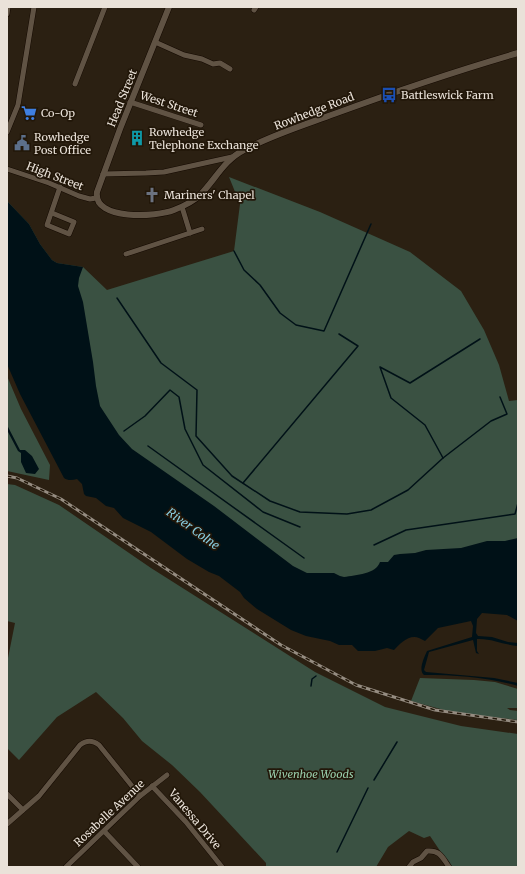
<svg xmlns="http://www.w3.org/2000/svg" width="525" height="874" font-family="Merriweather,serif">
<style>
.green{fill:#3a5142}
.water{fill:#001117}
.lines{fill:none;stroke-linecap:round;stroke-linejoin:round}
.stream{stroke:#001117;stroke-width:1.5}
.minor-casing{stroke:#140901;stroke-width:6}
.tertiary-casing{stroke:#140901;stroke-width:7}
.minor{stroke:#605344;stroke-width:5}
.tertiary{stroke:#605344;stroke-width:6}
.rail-casing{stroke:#958c81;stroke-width:3}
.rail{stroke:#221709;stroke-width:1.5;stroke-dasharray:4.5;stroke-linecap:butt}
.labels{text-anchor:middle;stroke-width:3.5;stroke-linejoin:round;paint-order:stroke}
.poi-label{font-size:11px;fill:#eae2d9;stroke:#221709;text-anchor:start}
.street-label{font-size:11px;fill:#eae2d9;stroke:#221709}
.park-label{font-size:11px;font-style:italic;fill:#98ceac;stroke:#221709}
.water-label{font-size:12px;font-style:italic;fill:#89cee2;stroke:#221709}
</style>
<rect width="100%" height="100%" fill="#2b2012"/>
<g class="green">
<path d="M229,177L320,212L410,252L461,291L484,330L499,365L509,401L518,400V585L345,602L132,478L7,201L29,224L40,244L52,260L57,263L83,267L107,290L234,251L240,204Z"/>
<path d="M7,376L21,409L50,465L49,480L7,471Z"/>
<path d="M7,484L15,485L59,505L151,568L315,672L385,707L461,726L518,734V867H451L430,836L424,838L409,831L388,847L376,867H266V863L200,792L172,765L142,741L123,718L96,692L57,717L19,760L7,748V663L15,623L7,621Z"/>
<path d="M420,678L474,680L495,682L518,689V708H507L510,710L518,711V720L455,713L411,701Z"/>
</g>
<g class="water">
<path d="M7,201L29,224L40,244L52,260L57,263L83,267L79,278L78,286L83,302L93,362L96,386L100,406L119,435L132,449L214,506L293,566L307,573H334L340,576L344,577C356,575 376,574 380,562H388L394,555L400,554L415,553L426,550L461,548L487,541H505L518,538V621L507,615L482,613L477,619L476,633L478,636L492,637L508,642L518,643V646C504,645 491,638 477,639V651L479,654L476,653L473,640L429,652L424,670L426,672L494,678L518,683V686C487,677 457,675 424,675C418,670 424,658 427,651L472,637L473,626L471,621L438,628L425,641C423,640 421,639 419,638C409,634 400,644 394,650L387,648L375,651H358L352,645H339L330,641L306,636L291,630L257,609L244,598L240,592L219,576L209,572L187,559L151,532L123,518L114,508L106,506L96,498L86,496L84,494L82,484L77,479C73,480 68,481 64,478L20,394L7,364Z"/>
<path d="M7,425L20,450H25L32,456L39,469L35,474L26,473L21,462V453L18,451L7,430Z"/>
</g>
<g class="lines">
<g class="stream">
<path d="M234,251L244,270L260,285L280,313L296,325L324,331L371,224"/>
<path d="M117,298L161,363L197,390L196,436L232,476L270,501L300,512L347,514L371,510L408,490L443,458L491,421L507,414L500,397"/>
<path d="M124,431L145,416L170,390L179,397L185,429L203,465L263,512L300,527"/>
<path d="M148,446L304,558"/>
<path d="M443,458L425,425L391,398L380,367L410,383L480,339"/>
<path d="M243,483L358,346L339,334"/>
<path d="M374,545L406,530L515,514L518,503"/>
<path d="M311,686L312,679L316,676"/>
<path d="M374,780L397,742"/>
<path d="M337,852L368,788"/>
</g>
<defs>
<g id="minor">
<path d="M254,10L256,7"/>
<path d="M7,14L8,7"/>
<path d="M155,42L184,55L202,59L213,64L220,63L230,69"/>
<path d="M75,84L105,7"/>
<path d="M130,102L201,125"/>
<path d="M7,132L18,105L34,7"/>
<path d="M7,169L49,183L79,196L90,199L96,198"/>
<path d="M103,174L146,173L164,172L232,157"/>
<path d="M182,207L190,233"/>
<path d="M52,213L74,222L69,234L47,225L60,187"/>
<path d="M126,254L202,229"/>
<path d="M152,786L186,822L222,867"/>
<path d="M7,794L23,810"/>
<path d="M7,824L39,796L80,745C87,740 92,740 99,745L140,796"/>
<path d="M104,831L138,867"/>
<path d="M66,867L140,796L167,775"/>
<path d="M409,867L413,862L421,858L427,851C440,850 442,857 449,867"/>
</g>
<path id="tertiary" d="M169,7L120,129L97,192C93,221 157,217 174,210C184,206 193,202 200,195C215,180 224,160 244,150C272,135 304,125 334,114C394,92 456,71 518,53"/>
</defs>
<use href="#minor" class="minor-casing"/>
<use href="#tertiary" class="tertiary-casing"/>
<use href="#minor" class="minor"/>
<use href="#tertiary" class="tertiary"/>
<defs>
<path id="rail" d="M7,476L17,478L61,499L281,645L356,685L435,710L518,722"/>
</defs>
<use href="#rail" class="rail-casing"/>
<use href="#rail" class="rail"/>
</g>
<defs>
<symbol id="bus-bare" viewBox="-9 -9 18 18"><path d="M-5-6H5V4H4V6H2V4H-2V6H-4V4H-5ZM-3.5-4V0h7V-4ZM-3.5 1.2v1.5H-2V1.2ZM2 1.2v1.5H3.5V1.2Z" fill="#1a4fb4" stroke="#221709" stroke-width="2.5" paint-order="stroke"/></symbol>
<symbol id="supermarket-bare" viewBox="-9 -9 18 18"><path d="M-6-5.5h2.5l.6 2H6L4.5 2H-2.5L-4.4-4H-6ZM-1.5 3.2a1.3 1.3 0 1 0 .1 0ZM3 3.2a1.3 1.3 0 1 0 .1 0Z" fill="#3f7fe0" stroke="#221709" stroke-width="2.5" paint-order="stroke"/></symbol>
<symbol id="building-bare" viewBox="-9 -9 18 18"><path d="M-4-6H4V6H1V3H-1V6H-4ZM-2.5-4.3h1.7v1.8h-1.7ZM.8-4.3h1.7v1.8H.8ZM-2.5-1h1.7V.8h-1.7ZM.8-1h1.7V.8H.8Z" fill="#0f9aa8" stroke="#221709" stroke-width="2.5" paint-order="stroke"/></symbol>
<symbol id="civic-bare" viewBox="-9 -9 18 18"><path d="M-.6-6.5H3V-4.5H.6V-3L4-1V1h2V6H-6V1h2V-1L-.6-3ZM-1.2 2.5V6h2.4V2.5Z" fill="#5c6f8a" stroke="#221709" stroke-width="2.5" paint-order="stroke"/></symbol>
<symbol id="church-bare" viewBox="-9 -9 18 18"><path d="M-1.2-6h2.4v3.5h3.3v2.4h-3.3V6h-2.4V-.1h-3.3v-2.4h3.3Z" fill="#6b7280" stroke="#221709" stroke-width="2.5" paint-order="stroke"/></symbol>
</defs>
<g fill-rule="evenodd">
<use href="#bus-bare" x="378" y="84" width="22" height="22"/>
<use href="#supermarket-bare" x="18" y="102" width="22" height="22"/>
<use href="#building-bare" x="126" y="127" width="22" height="22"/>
<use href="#civic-bare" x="11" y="132" width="22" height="22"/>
<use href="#church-bare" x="141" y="184" width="22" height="22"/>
</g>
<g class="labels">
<g class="poi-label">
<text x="401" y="99">Battleswick Farm</text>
<text x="41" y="117">Co-Op</text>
<text x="149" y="136">Rowhedge<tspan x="149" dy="13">Telephone Exchange</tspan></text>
<text x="34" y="141">Rowhedge<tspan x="34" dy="13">Post Office</tspan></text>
<text x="164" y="199">Mariners' Chapel</text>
</g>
<g class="street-label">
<text transform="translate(122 98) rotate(-68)" y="4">Head Street</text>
<text transform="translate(169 104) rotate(18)" y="4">West Street</text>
<text transform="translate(314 111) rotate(-21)" y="4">Rowhedge Road</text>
<text transform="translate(55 176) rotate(21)" y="4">High Street</text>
<text transform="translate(109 813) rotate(-43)" y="4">Rosabelle Avenue</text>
<text transform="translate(195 819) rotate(50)" y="4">Vanessa Drive</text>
</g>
<g class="park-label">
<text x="311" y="778">Wivenhoe Woods</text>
</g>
<g class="water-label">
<text transform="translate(193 529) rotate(36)" y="4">River Colne</text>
</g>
</g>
<rect width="525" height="874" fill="none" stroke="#eae2d9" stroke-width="16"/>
</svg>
